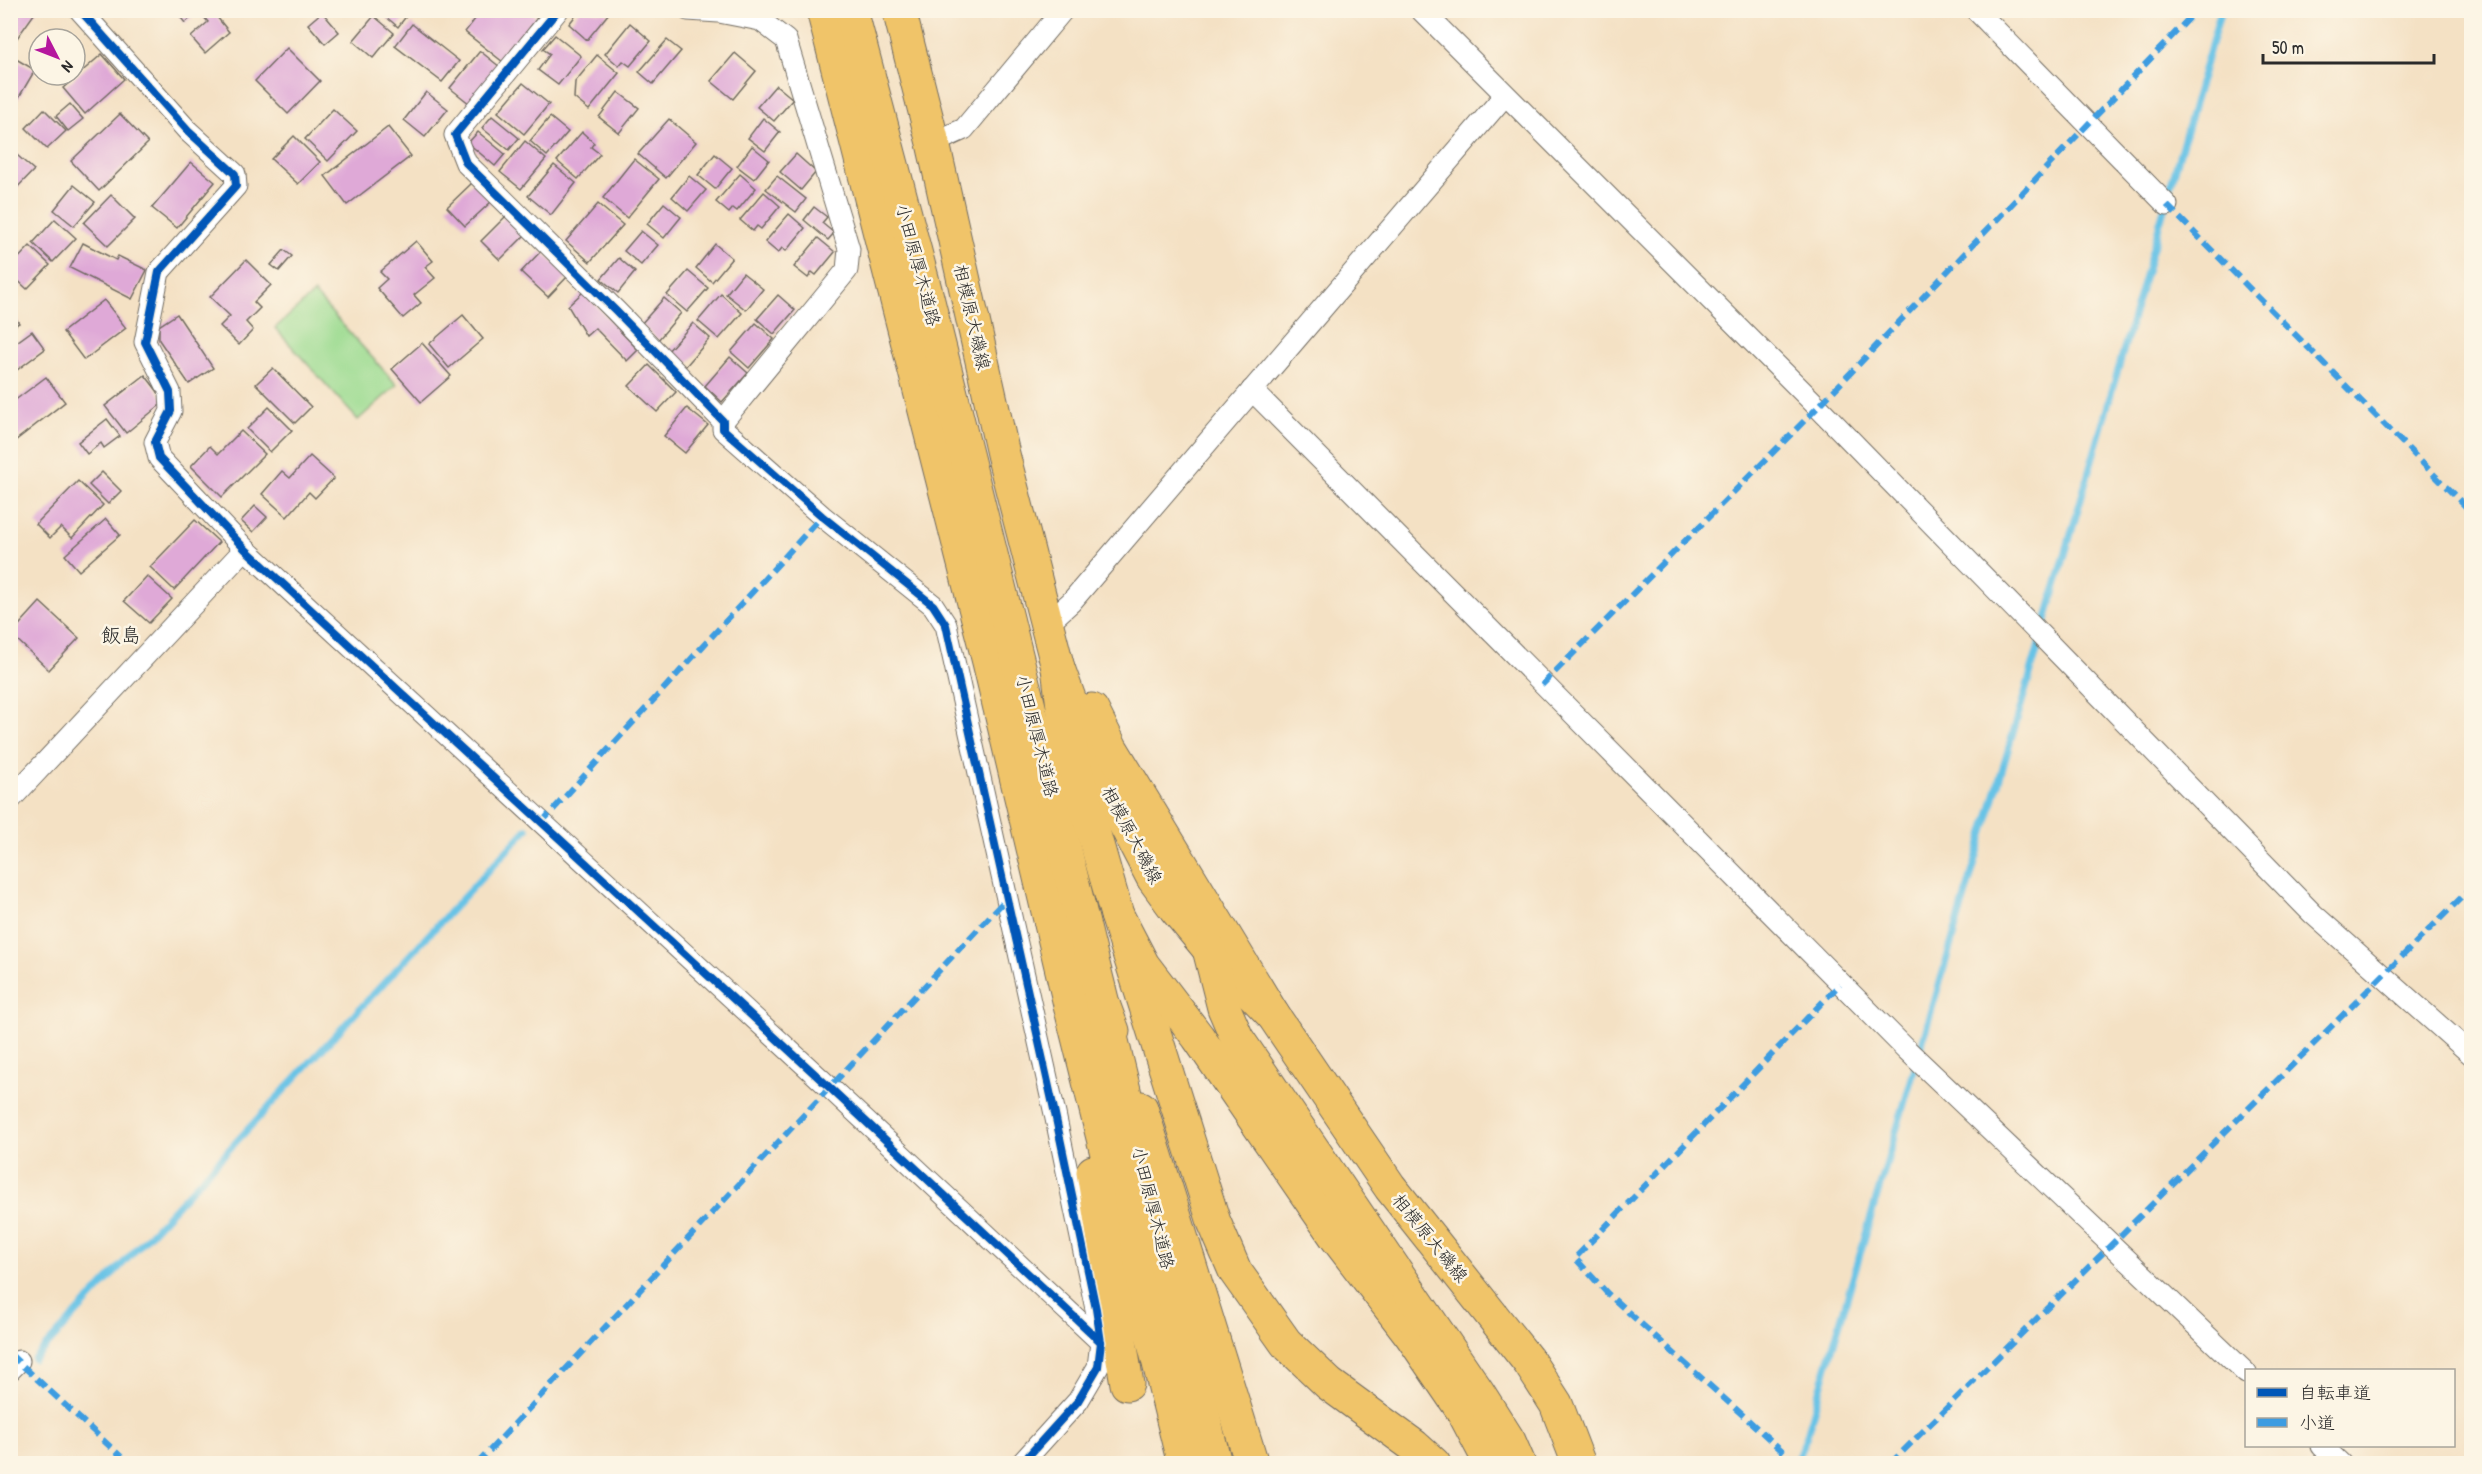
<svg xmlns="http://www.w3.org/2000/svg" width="2482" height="1474" font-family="'Patrick Hand','Klee One',sans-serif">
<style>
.green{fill:#9cdb91;stroke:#64835e;stroke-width:1.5}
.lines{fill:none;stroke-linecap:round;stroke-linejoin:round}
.stream{stroke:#68c3e6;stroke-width:7}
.building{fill:#dfa9d7}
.minor-casing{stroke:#716b61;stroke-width:23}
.primary-casing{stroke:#716b61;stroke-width:35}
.trunk-casing{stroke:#716b61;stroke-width:35}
.motorway-casing{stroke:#716b61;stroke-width:35}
.minor{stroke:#fff;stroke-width:21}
.primary{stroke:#f0c469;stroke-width:33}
.trunk{stroke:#f0c469;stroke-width:33}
.motorway{stroke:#f0c469;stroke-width:33}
.quiet{stroke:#3d9ce1;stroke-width:6;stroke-dasharray:12 6;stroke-linecap:butt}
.cycleway-casing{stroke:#fcf5e5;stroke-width:11}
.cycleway{stroke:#0057b8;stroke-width:8}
.labels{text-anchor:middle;stroke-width:5;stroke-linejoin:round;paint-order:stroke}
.street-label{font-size:18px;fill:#2b2b2b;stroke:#fcf5e5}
.neighbourhood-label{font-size:20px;fill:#2b2b2b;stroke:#fcf5e5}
</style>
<rect width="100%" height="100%" fill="#fcf5e5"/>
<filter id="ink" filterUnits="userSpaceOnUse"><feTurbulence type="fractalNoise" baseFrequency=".0167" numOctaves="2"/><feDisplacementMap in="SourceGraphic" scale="12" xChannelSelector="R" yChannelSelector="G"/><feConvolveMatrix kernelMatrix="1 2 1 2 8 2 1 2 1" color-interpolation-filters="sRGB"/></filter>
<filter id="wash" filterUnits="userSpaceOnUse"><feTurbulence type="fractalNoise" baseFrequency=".008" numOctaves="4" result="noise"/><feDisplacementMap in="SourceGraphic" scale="24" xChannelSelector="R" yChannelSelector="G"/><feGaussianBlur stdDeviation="1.35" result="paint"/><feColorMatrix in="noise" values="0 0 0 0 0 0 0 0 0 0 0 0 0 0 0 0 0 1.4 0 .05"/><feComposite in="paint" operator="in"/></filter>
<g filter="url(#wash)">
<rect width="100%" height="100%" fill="#f4e1c4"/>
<path class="green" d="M314,293L397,385L358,420L275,328Z"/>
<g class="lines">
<g class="stream">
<path d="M34,1359L527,829"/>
<path d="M1795,1464L1806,1438L2048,614L2221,10"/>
</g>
</g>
<g id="blocks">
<g class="building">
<path d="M10,10H37L10,48Z"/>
<path d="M175,10H224L217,17L229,32L205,53L191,37L208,22L199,11L185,23Z"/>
<path d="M378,10H411L398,27Z"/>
<path d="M482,10H528L537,18L503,62L465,32Z"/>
<path d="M580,10L609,13L587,40L569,24Z"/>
<path d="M322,12L339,32L325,44L308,24Z"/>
<path d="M374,16L394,33L373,58L353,41Z"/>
<path d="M630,23L651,41L630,66L623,61L619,66L605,54Z"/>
<path d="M412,24L459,61L442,82L395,46Z"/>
<path d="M555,35L581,56L558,85L538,70L550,54L543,49Z"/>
<path d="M667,40L681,51L653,84L639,72Z"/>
<path d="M287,48L320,81L288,114L255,81Z"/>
<path d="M480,51L500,67L470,104L450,88Z"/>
<path d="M735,53L756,71L733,99L711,81Z"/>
<path d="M102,54L124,79L85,114L63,88Z"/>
<path d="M597,55L619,73L589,110L574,98L575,82Z"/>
<path d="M16,59L35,70L15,104L10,101V69Z"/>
<path d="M523,83L549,104L524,134L498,112Z"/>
<path d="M776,85L793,99L774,121L757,107Z"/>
<path d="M426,92L448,109L425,137L404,120Z"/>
<path d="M618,92L639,108L619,133L599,117Z"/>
<path d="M70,104L83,119L68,131L56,116Z"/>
<path d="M44,109L66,131L47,149L26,128Z"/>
<path d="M333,109L357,131L328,161L305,139Z"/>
<path d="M120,114L148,143L99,191L71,161Z"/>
<path d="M492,116L519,138L509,150L482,128Z"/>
<path d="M550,117L568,132L547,156L530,141Z"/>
<path d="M763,118L780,132L765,151L748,138Z"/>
<path d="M669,119L696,142L666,178L638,154Z"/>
<path d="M388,127L411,156L347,205L325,176Z"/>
<path d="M478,132L505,154L495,166L468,143Z"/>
<path d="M582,132L594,143L591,147L600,154L578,179L557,161Z"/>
<path d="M294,136L320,162L298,184L271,159Z"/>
<path d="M525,141L546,159L521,189L500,172Z"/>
<path d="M752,146L769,160L754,179L737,166Z"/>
<path d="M10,149L34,170L10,195Z"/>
<path d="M715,154L732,168L715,189L698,175Z"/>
<path d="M796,154L816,172L801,190L780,172Z"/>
<path d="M634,159L659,179L627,218L603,198Z"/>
<path d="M191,162L215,182L177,228L152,208Z"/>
<path d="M554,165L576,183L551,215L528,196Z"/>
<path d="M740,174L756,188L737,211L733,208L729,213L716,202Z"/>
<path d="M689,176L706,190L688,211L672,197Z"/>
<path d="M777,176L806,199L796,212L766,189Z"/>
<path d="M473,182L491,202L465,226L447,207Z"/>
<path d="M74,185L95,202L74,226L54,210Z"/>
<path d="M764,192L780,206L761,229L757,226L753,231L740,220Z"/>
<path d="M111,195L135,219L108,246L84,223Z"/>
<path d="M664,203L681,217L664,238L647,224Z"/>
<path d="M598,204L623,225L590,262L566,241Z"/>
<path d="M814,207L827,217L822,223L834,233L828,240L804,220Z"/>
<path d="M508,214L526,234L500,260L481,241Z"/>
<path d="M789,214L805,228L786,251L782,248L778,253L765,242Z"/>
<path d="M55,219L76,238L53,262L33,243Z"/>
<path d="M641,231L658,245L641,265L624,251Z"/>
<path d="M818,238L835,252L816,275L812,272L808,278L794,267Z"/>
<path d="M416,241L433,261L425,267L435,278L414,295L421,303L403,318L377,288L387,279L380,272Z"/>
<path d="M83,243L116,260L118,256L147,270L132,299L70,268Z"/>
<path d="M715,244L732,258L712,282L696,268Z"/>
<path d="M30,246L50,265L27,289L10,273V267Z"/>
<path d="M284,250L292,256L279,271L271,265Z"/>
<path d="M541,251L568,276L548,297L521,272Z"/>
<path d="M619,258L635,272L618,293L601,279Z"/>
<path d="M246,260L271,285L254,302L260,308L246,322L253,330L239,345L220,326L230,316L210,297Z"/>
<path d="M688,271L708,288L687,312L667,295Z"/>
<path d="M743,273L763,289L746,310L726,294Z"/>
<path d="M583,292L638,350L627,361L595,328L586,336L568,306Z"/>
<path d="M721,294L742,313L719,339L698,321Z"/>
<path d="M778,295L795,310L774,334L757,319Z"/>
<path d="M664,298L681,313L658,340L641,324Z"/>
<path d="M104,300L126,328L84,360L63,332Z"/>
<path d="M10,311L19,323L10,328Z"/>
<path d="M177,314L213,368L189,384L159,340V326Z"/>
<path d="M463,315L483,339L449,368L429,344Z"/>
<path d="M693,323L710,338L685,367L667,352Z"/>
<path d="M756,323L774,339L749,368L731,352Z"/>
<path d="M32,331L45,349L17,370L10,361V347Z"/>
<path d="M422,343L451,376L421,402L392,369Z"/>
<path d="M730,357L748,373L722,402L705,386Z"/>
<path d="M649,365L676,392L657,412L629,386Z"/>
<path d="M273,368L311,407L295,423L256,384Z"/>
<path d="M145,375L165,401L126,433L105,406Z"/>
<path d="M46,377L65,402L11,444L10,404Z"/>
<path d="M269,407L292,430L270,452L247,429Z"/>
<path d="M687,408L708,425L685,453L664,436Z"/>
<path d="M107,419L120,436L104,448L101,443L87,454L78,442Z"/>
<path d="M241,431L265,454L222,497L191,466L210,446L218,454Z"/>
<path d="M310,456L334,478L315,498L309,492L287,517L262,494L282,471L290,478Z"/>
<path d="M102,472L121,491L108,504L89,485Z"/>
<path d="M78,481L103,505L72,538L61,527L50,538L36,524Z"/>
<path d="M255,506L267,517L253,532L241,521Z"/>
<path d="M106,519L120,535L79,571L65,555Z"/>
<path d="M195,520L219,542L174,590L150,567Z"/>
<path d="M147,576L172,599L149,623L124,601Z"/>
<path d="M10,597L16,602L10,609Z"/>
<path d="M40,602L79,638L49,670L11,634Z"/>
</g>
</g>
</g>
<g filter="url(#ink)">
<use href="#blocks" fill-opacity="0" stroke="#716b61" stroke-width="1.5"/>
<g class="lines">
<defs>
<g id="minor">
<path d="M80,10L188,131L235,174L236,186L159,272L145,342L170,392L171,411L155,442L159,458L245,549L829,1087L1101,1342"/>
<path d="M558,10L455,135L466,163L616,311L723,421V429L822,516L933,605L946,625L1055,1114L1096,1309L1101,1342L1098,1367L1078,1401L1021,1464"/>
<path d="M688,10L719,12L760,20L786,40L849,249L847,270L723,421"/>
<path d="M1421,10L1818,407L2313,914L2472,1055"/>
<path d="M1976,10L2167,205"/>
<path d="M933,143L964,129L1063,10"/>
<path d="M1252,390L1907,1050L2246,1373"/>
<path d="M1048,623L1071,602L1505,95"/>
<path d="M10,800L245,549"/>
<path d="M10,1370L19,1361"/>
<path d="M2322,1446L2341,1464"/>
</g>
<g id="primary">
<path d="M899,10L933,143L1003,454L1058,668L1091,759L1153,878L1175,908L1209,949L1273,1015"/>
<path d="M1092,710L1111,748L1273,1015L1390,1187L1529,1362L1556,1404L1579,1464"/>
</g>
<g id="trunk">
<path d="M823,10L989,662L1072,1013L1184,1464"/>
<path d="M851,10L927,297L1103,1004L1113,1031"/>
<path d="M1058,668L1065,722L1076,771L1117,915L1214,1222L1235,1271L1286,1343L1329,1384L1414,1446L1434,1464"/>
<path d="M1141,1108L1252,1464"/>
<path d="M1093,1172L1127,1384"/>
</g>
<g id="motorway">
<path d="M1117,915L1143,965L1198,1037L1336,1237L1411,1335L1463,1411L1491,1464"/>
<path d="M1209,949L1224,1008L1237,1038L1478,1392L1509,1441L1519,1464"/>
<path d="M1103,1004L1215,1464"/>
</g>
</defs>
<use href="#minor" class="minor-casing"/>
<use href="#primary" class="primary-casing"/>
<use href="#trunk" class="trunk-casing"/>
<use href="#motorway" class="motorway-casing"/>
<use href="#minor" class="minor"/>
<use href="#primary" class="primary"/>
<use href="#trunk" class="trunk"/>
<use href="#motorway" class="motorway"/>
<g class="quiet">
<path d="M2167,205L2472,513"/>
<path d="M1542,685L1818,407L2197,10"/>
<path d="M541,823L822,516"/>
<path d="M10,1354L129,1464"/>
<path d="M477,1464L1007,898"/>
<path d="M1797,1464L1607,1293L1575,1258L1840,984"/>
<path d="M1890,1464L2472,887"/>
</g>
<defs>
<g id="cycleway">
<path d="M80,10L188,131L235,174L236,186L159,272L145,342L170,392L171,411L155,442L159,458L245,549L829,1087L1101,1342"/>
<path d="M558,10L455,135L466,163L616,311L723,421V429L822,516L933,605L946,625L1055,1114L1096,1309L1101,1342L1098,1367L1078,1401L1021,1464"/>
</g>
</defs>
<use href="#cycleway" class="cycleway-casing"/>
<use href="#cycleway" class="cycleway"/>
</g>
</g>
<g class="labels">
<g class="street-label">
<text transform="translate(918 265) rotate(75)" y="6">小田原厚木道路</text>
<text transform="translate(972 317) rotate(77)" y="6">相模原大磯線</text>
<text transform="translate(1037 736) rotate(76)" y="6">小田原厚木道路</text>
<text transform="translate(1132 835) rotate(62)" y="6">相模原大磯線</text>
<text transform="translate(1153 1208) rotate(76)" y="6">小田原厚木道路</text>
<text transform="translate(1430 1238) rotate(51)" y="6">相模原大磯線</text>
</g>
<g class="neighbourhood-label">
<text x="121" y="642">飯島</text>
</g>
</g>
<rect width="2482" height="1474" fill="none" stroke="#fcf5e5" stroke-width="36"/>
<rect x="2245" y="1369" width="210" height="78" fill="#fcf5e5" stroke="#a8a49b" stroke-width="1.5"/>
<rect x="2257" y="1388" width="30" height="9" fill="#0057b8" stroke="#a8a49b" stroke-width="1.5"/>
<text x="2299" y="1399" font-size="18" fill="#2b2b2b">自転車道</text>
<rect x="2257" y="1418" width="30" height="9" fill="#3d9ce1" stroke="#a8a49b" stroke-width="1.5"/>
<text x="2299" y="1429" font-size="18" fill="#2b2b2b">小道</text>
<g transform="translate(57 57) rotate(132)"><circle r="28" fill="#fcf5e5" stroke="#a8a49b" stroke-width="1.5"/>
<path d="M0-4.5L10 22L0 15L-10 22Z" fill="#b5179e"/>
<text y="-9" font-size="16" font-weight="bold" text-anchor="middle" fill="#2b2b2b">N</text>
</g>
<path d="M2263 54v9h171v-9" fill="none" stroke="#2b2b2b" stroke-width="3"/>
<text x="2272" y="54" font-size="18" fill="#2b2b2b" stroke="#fcf5e5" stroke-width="4.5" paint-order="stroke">50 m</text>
</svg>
